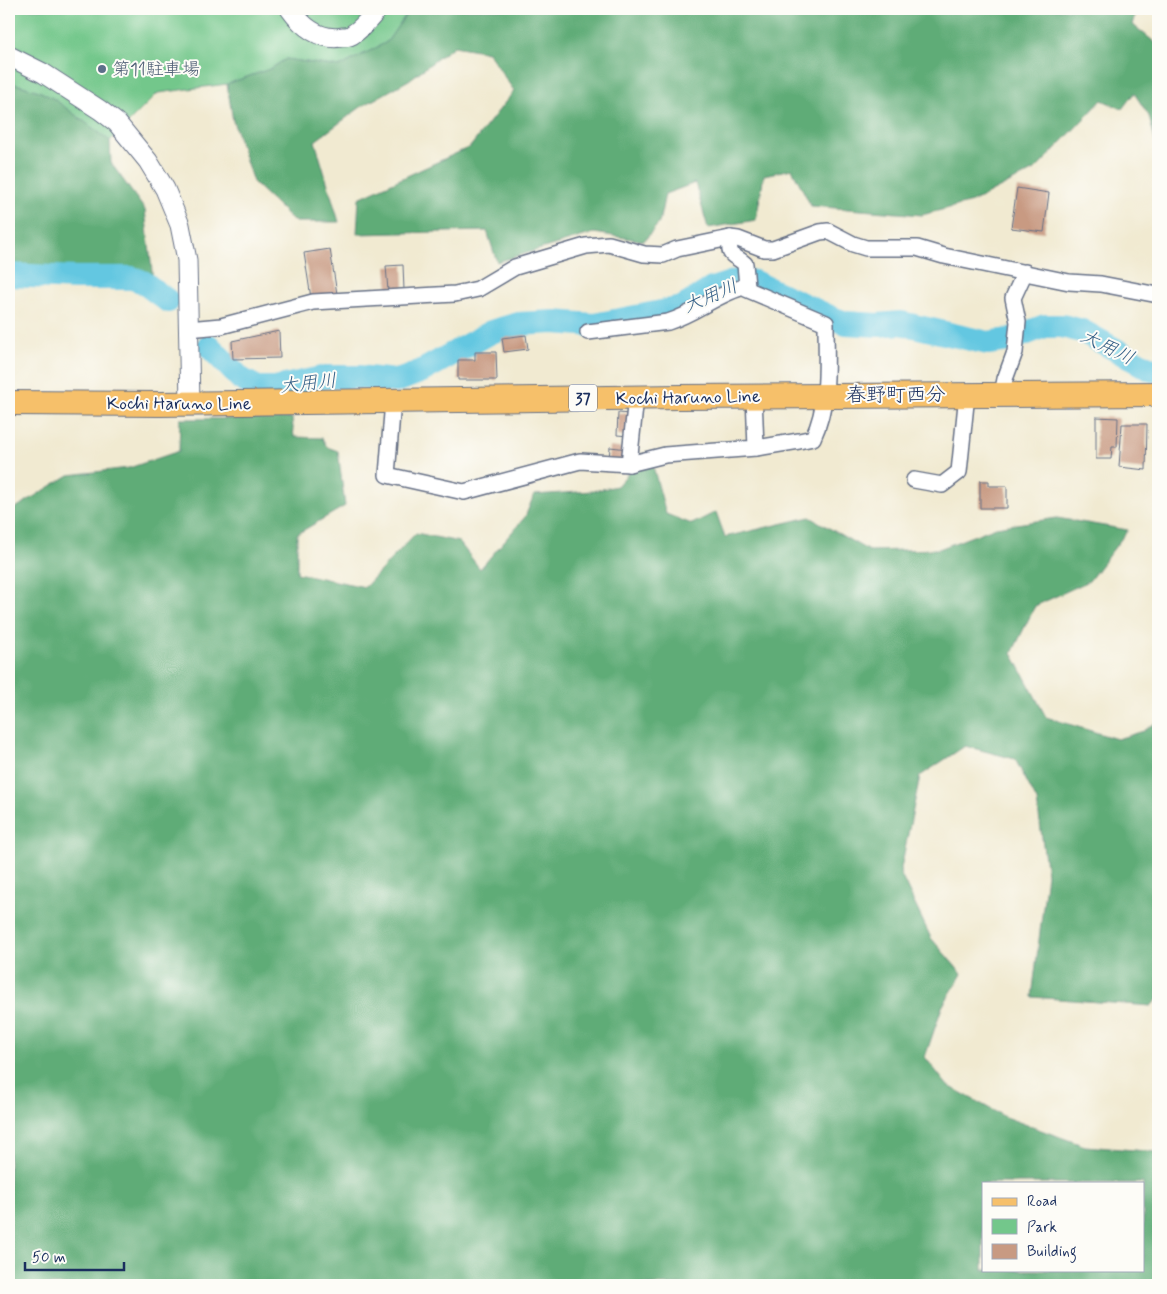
<svg xmlns="http://www.w3.org/2000/svg" width="1167" height="1294" font-family="Mynerve,'Klee One',sans-serif">
<style>
.green{fill:#73c78b;stroke:#477b74}
.forest{fill:#5eac77;stroke:#3c6e6a;fill-rule:evenodd}
.lines{fill:none;stroke-linecap:round;stroke-linejoin:round}
.river{stroke:#63c7e1;stroke-width:24}
.building{fill:#c89a82}
.minor-casing{stroke:#667086;stroke-width:18}
.tertiary-casing{stroke:#667086;stroke-width:21}
.primary-casing{stroke:#667086;stroke-width:26}
.minor{stroke:#fff;stroke-width:15}
.tertiary{stroke:#fff;stroke-width:19}
.primary{stroke:#f6c06b;stroke-width:24}
.service-dot{fill:#5c6f8a;stroke:#fdfcf7;stroke-width:2}
.labels{text-anchor:middle;stroke-width:4;stroke-linejoin:round;paint-order:stroke}
.shield{fill:#fdfcf7;stroke:#5f6c8c;stroke-width:1}
.shield-label{font-size:16px;font-weight:bold;fill:#1b2f5e}
.service-label{font-size:18px;fill:#4e5e75;stroke:#fdfcf7;text-anchor:start}
.street-label{font-size:18px;fill:#1b2f5e;stroke:#fdfcf7}
.water-label{font-size:19px;font-style:italic;fill:#315d85;stroke:#fdfcf7}
.quarter-label{font-size:20px;fill:#1b2f5e;stroke:#fdfcf7}
</style>
<rect width="100%" height="100%" fill="#fdfcf7"/>
<filter id="ink" filterUnits="userSpaceOnUse"><feTurbulence type="fractalNoise" baseFrequency=".02" numOctaves="2"/><feDisplacementMap in="SourceGraphic" scale="10" xChannelSelector="R" yChannelSelector="G"/><feConvolveMatrix kernelMatrix="1 2 1 2 8 2 1 2 1" color-interpolation-filters="sRGB"/></filter>
<filter id="wash" filterUnits="userSpaceOnUse"><feTurbulence type="fractalNoise" baseFrequency=".0096" numOctaves="4" result="noise"/><feDisplacementMap in="SourceGraphic" scale="20" xChannelSelector="R" yChannelSelector="G"/><feGaussianBlur stdDeviation="1.12" result="paint"/><feColorMatrix in="noise" values="0 0 0 0 0 0 0 0 0 0 0 0 0 0 0 0 0 1.4 0 .05"/><feComposite in="paint" operator="in"/></filter>
<g filter="url(#wash)">
<rect width="100%" height="100%" fill="#f1ead1"/>
<path class="green" d="M9,9H410L387,42L339,67L286,59L270,69L227,84L158,93L110,141L54,99L39,91L9,82Z"/>
<g class="forest">
<path d="M410,9H1138L1132,24L1158,45V153L1149,116L1134,93L1122,109L1102,100L1036,169L972,202L922,215L811,206L792,169L764,175L756,220L708,228L695,183L665,194L659,223L644,241L594,233L497,262L487,231L357,234L359,198L470,147L514,91L488,52L454,46L409,80L361,107L315,141L339,222H295L253,182L233,121L227,84L270,69L286,59L339,67L387,42Z"/>
<path d="M9,82L39,91L54,99L110,141L111,163L145,210L153,280L99,270L9,273Z"/>
<path d="M292,418L294,437L322,438L327,447L338,451L345,506L297,534V573L365,587L416,533L459,542L480,569L525,517L534,495L592,491L617,486L631,470L653,466L666,514L692,524L716,512L725,537L810,517L869,551L939,549L996,527L1057,518L1128,530L1089,581L1035,606L1012,653L1046,717L1117,739L1144,731L1158,721V999L1151,1006L1032,997L1047,874L1037,801L1015,759L965,746L920,776L900,873L931,938L962,974L942,1007L925,1057L947,1085L1005,1117L1085,1146L1158,1152V1285H9V512L69,475L129,468L179,451L180,419ZM983,1183H1143V1270H983Z"/>
</g>
<g class="lines">
<g class="river">
<path d="M9,275L76,278H132L143,282L168,301"/>
<path d="M209,346L241,379L258,388H275L326,377H359L396,381L422,371L491,332L518,324L554,322L594,325L682,308L712,289L740,280L754,282L832,318L846,323L878,325L901,323L988,343L1009,340L1045,326H1062L1082,331L1152,370L1158,371"/>
</g>
</g>
<g id="blocks">
<g class="building">
<path d="M1017,188L1049,193L1044,232L1011,228Z"/>
<path d="M330,249L337,294L311,298L304,253Z"/>
<path d="M403,265L404,290L388,291L386,266Z"/>
<path d="M279,331L280,358L233,359L232,341Z"/>
<path d="M526,335L528,349L504,352L502,338Z"/>
<path d="M475,352H496L497,380H458V360H475Z"/>
<path d="M618,413L630,414L629,436L617,435Z"/>
<path d="M1096,417L1118,418L1117,447H1112L1111,459H1096Z"/>
<path d="M1122,424H1147L1146,470L1119,467Z"/>
<path d="M610,447L628,449L627,461L609,460Z"/>
<path d="M980,481H989V486H1007V508H980Z"/>
</g>
</g>
</g>
<g filter="url(#ink)">
<use href="#blocks" fill-opacity="0" stroke="#667086" stroke-width="1"/>
<g class="lines">
<defs>
<g id="minor">
<path d="M730,238C728,259 733,253 745,264L747,286"/>
<path d="M188,329L221,326L313,302L455,294L478,289L515,267L586,246L609,244L644,254L663,255L677,249L730,238L738,239L764,249H773L820,232L828,231L853,244L866,248H917L944,256L1069,282L1101,284L1158,295"/>
<path d="M588,332L668,322C697,313 718,293 747,286L746,289L826,323C826,362 830,402 813,438L799,441L756,448"/>
<path d="M1002,394L1005,379L1015,352L1018,322L1013,298L1025,272"/>
<path d="M393,401L387,475L464,492L580,461L629,464L636,397"/>
<path d="M629,464L665,455L756,448L754,396"/>
<path d="M914,480L942,485L959,472L967,394"/>
</g>
<g id="tertiary">
<path d="M290,9C302,26 320,41 342,37C346,37 350,37 353,34C363,28 370,18 378,9"/>
<path d="M9,56L43,73L100,110L117,123L148,161L165,189L180,225L187,260L190,403"/>
</g>
<path id="primary" d="M9,403L160,404L680,397L1158,394"/>
</defs>
<use href="#minor" class="minor-casing"/>
<use href="#tertiary" class="tertiary-casing"/>
<use href="#primary" class="primary-casing"/>
<use href="#minor" class="minor"/>
<use href="#tertiary" class="tertiary"/>
<use href="#primary" class="primary"/>
</g>
</g>
<circle class="service-dot" cx="102" cy="69" r="5"/>
<g class="labels">
<rect class="shield" x="569" y="384.5" width="28" height="27" rx="4"/>
<g class="shield-label">
<text x="583" y="404">37</text>
</g>
<g class="service-label">
<text x="112" y="75">第11駐車場</text>
</g>
<g class="street-label">
<text transform="translate(688 397) rotate(-1)" y="6">Kochi Haruno Line</text>
<text x="179" y="409">Kochi Haruno Line</text>
</g>
<g class="water-label">
<text transform="translate(710 295) rotate(-23)" y="7">大用川</text>
<text transform="translate(1108 346) rotate(26)" y="7">大用川</text>
<text transform="translate(308 382) rotate(-6)" y="7">大用川</text>
</g>
<g class="quarter-label">
<text x="896" y="401">春野町西分</text>
</g>
</g>
<rect width="1167" height="1294" fill="none" stroke="#fdfcf7" stroke-width="30"/>
<rect x="982" y="1182" width="162" height="90" fill="#fdfcf7" stroke="#a3aaba"/>
<rect x="992" y="1198" width="25" height="8" fill="#f6c06b" stroke="#a3aaba"/>
<text x="1027" y="1206" font-size="15" fill="#1b2f5e">Road</text>
<rect x="992" y="1219" width="25" height="15" fill="#73c78b" stroke="#a3aaba"/>
<text x="1027" y="1232" font-size="15" fill="#1b2f5e">Park</text>
<rect x="992" y="1244" width="25" height="15" fill="#c89a82" stroke="#a3aaba"/>
<text x="1027" y="1256" font-size="15" fill="#1b2f5e">Building</text>
<path d="M25 1262v8h99v-8" fill="none" stroke="#1b2f5e" stroke-width="2.5"/>
<text x="32" y="1262" font-size="15" fill="#1b2f5e" stroke="#fdfcf7" stroke-width="4" paint-order="stroke">50 m</text>
</svg>
